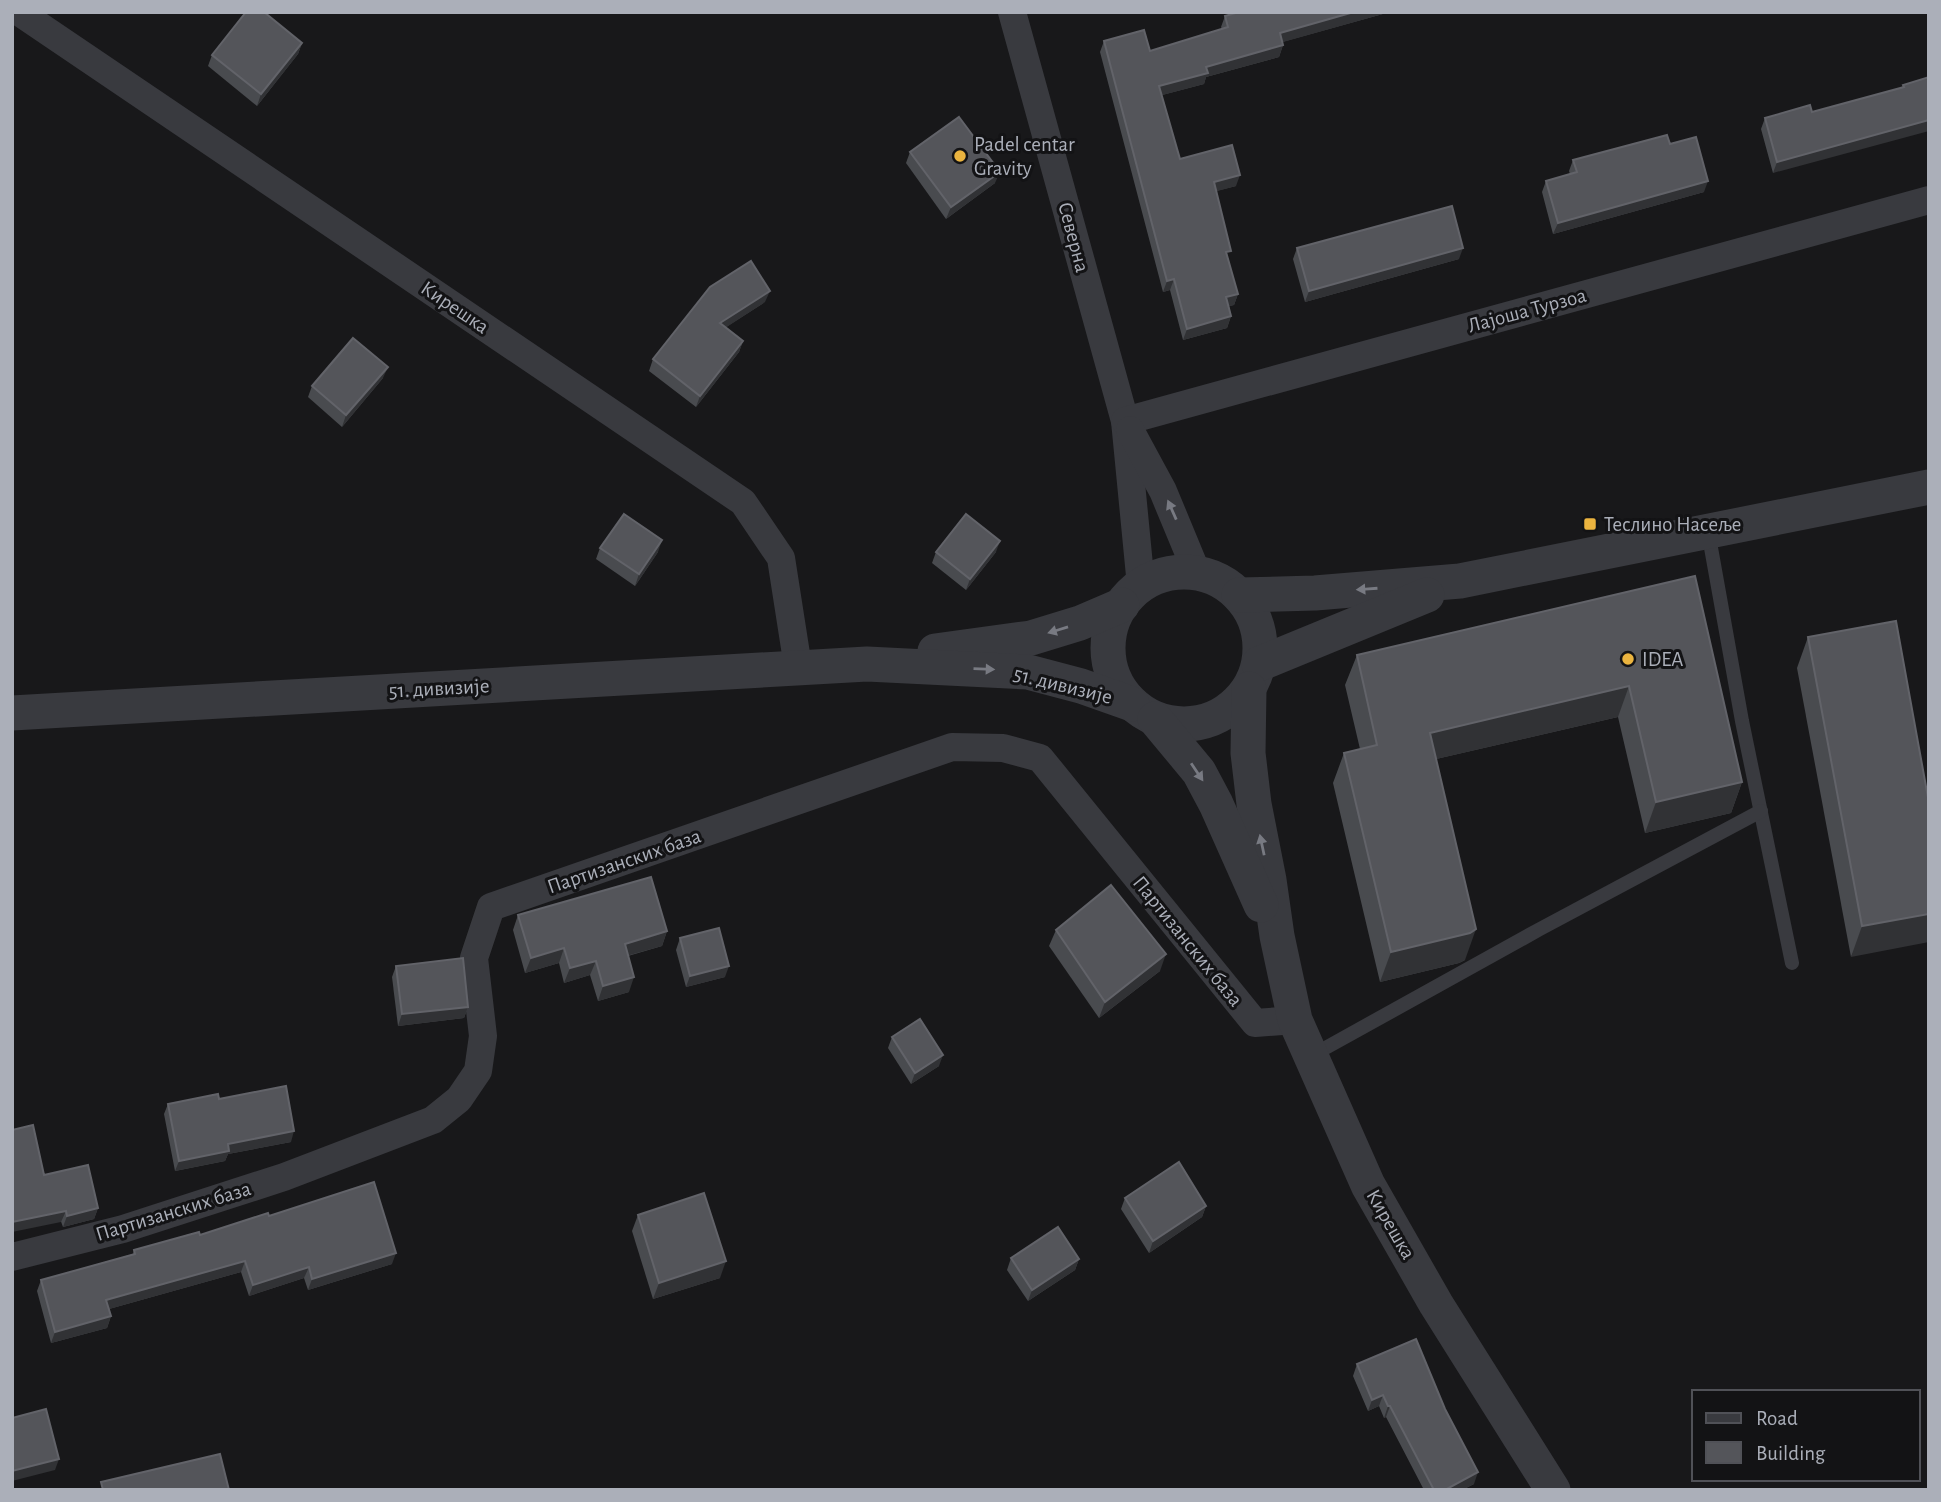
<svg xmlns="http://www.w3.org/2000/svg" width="1941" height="1502" font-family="'Alegreya Sans',sans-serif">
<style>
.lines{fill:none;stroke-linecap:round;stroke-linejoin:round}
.service{stroke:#393a3f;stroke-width:14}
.minor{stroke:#393a3f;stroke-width:28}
.tertiary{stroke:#393a3f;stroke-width:35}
.wall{fill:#494b4f}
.shaded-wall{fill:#313235}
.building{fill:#54555a;stroke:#626369;stroke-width:2}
.oneway{fill:#787a82}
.poi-dot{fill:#ebb43f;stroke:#131315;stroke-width:2.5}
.labels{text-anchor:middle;stroke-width:6;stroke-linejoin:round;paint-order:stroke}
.poi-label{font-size:21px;fill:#abafb9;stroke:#131315;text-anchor:start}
.street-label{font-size:21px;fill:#abafb9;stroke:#131315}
</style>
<rect width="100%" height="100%" fill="#18181a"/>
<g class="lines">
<g class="service">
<path d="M1708,531L1742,721L1792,963"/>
<path d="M1311,1056L1540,929L1761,811"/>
</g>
<g class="minor">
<path d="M19,12L743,502L781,558L798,667"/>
<path d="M1012,12L1125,421L1141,586"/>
<path d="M1125,421L1929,200"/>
<path d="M1130,430L1163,491L1197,573"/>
<path d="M12,1257L123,1229L284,1177L433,1120L459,1099L478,1071L483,1036L474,958L491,907L952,747L1003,748L1040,758L1255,1023L1295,1020"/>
</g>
<g class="tertiary">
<circle cx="1184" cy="648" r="76"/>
<path d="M1239,595L1315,593L1460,581L1929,487"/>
<path d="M935,651L1031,638L1080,623L1122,605"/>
<path d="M1259,664L1427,595"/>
<path d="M1249,689L1248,753L1254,804L1269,880L1277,936L1295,1020L1368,1185L1436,1304L1553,1490"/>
<path d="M12,713L867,664L1028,672L1081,686L1132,704"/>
<path d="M1155,719L1199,772L1216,804L1261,905"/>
</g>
</g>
<g class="wall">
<path d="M1390,12L1282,42L1283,45L1279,57L1206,77L1204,84L1162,95L1180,159L1236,186L1216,191L1228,259L1238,294L1234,305L1229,306L1231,316L1227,328L1183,340L1170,290L1163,292L1100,52L1104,41L1150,51L1222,29L1221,27L1225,16Z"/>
<path d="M302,43L298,54L257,106L208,66L212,55Z"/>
<path d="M1929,77L1773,173L1761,129L1765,118L1812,112L1902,88L1903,85Z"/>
<path d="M1670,144L1704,192L1553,234L1542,192L1546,181L1570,174L1569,171L1573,160Z"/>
<path d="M910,152L995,183L946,219L906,163Z"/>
<path d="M1297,248L1459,259L1305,302L1293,259Z"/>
<path d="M765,302L726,327L743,341L739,352L696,407L649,371L653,359Z"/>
<path d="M383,378L342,427L308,397L312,386Z"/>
<path d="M600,548L658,552L635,586L596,559Z"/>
<path d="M936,552H996L966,590L932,563Z"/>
<path d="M1695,576L1742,782L1731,813L1645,833L1618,717L1436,759L1465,960L1459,963L1380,982L1333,783L1344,753L1360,749L1345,685L1357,655Z"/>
<path d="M1808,637L1929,803L1851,957L1797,668Z"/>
<path d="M518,915L667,931L662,946L628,956L629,992L598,1001L590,975L564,983L559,963L525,973L513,930Z"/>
<path d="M1056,930L1160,971L1099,1018L1049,946Z"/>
<path d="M680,938L725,977L686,987L676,950Z"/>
<path d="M396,966L468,1007L464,1018L398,1026L392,977Z"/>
<path d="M892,1037L939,1066L911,1084L888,1048Z"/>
<path d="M219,1099L291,1142L228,1154L225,1161L175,1171L164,1114L168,1104Z"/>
<path d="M44,1175L98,1208L94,1219L63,1227Z"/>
<path d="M1125,1198L1206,1206L1202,1217L1149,1253L1121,1209Z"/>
<path d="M638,1215L720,1278L653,1299L632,1231Z"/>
<path d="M269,1216L392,1264L308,1290L304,1278L249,1296L241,1272L109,1309L111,1316L107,1328L51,1343L37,1291L41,1280L133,1254L134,1250L200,1235Z"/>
<path d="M1011,1258L1079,1259L1075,1270L1028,1301L1007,1270Z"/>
<path d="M1357,1364L1474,1484L1462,1490H1424L1386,1417L1384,1418L1379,1406L1368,1411L1353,1376Z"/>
</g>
<g class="shaded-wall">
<path d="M1354,12H1390L1276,44L1280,33Z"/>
<path d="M302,43L298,54L257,106L261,94Z"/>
<path d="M1283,45L1279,57L1206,77L1204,84L1155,97L1159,86L1206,67Z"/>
<path d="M1929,120V131L1773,173L1777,162Z"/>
<path d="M1000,172L995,183L946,219L951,207Z"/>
<path d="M1240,175L1236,186L1210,193L1214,182Z"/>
<path d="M1708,181L1704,192L1553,234L1558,223Z"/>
<path d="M1463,248L1459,259L1305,302L1309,291Z"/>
<path d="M1174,279L1170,290L1163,292L1167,281Z"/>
<path d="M770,291L765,302L716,334L720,323Z"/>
<path d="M1238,294L1234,305L1222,308L1226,297Z"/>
<path d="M1231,316L1227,328L1183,340L1187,329Z"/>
<path d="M743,341L739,352L696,407L700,396Z"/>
<path d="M388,367L383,378L342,427L346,415Z"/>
<path d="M662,540L658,552L635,586L639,574Z"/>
<path d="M1000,541L996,552L966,590L970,579Z"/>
<path d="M1629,686L1618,717L1419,763L1430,733Z"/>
<path d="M1742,782L1731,813L1645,833L1656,802Z"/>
<path d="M1929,914V942L1851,957L1862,926Z"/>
<path d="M1476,929L1465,960L1459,963L1380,982L1391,952Z"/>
<path d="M667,931L662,946L619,958L625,944Z"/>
<path d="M564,948L559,963L525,973L531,958Z"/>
<path d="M1166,954L1160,971L1099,1018L1105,1002Z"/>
<path d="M596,961L590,975L564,983L570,968Z"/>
<path d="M729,966L725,977L686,987L690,976Z"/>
<path d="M634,977L629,992L598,1001L603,986Z"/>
<path d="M468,1007L464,1018L398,1026L402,1014Z"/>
<path d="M943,1055L939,1066L911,1084L915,1073Z"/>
<path d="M294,1131L291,1142L228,1154L225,1161L175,1171L179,1161L228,1144Z"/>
<path d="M1206,1206L1202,1217L1149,1253L1153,1241Z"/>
<path d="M98,1208L94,1219L63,1227L67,1216Z"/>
<path d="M66,1211L61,1222L12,1232V1222Z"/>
<path d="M396,1253L392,1264L308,1290L312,1279Z"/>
<path d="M1079,1259L1075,1270L1028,1301L1032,1290Z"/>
<path d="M245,1261L241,1272L102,1311L106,1300Z"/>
<path d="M726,1261L720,1278L653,1299L659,1283Z"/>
<path d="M309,1267L304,1278L249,1296L253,1285Z"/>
<path d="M111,1316L107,1328L51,1343L55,1332Z"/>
<path d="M1383,1395L1379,1406L1368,1411L1372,1400Z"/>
<path d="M1388,1406H1390L1386,1417L1384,1418Z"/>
<path d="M59,1459L55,1470L12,1481V1471Z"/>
<path d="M1478,1472L1474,1484L1462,1490H1445Z"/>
</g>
<g class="building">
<path d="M246,12H264L302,43L261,94L212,55Z"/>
<path d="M1239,12H1354L1280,33L1283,45L1206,67L1208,73L1159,86L1180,159L1232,145L1240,175L1214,182L1231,251L1226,252L1238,294L1226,297L1231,316L1187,329L1174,279L1167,281L1104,41L1144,30L1150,51L1228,27L1225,16Z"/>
<path d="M1929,77V120L1777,162L1765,118L1810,105L1812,112L1904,87L1903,85Z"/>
<path d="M959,117L1000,172L951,207L910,152Z"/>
<path d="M1667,135L1670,144L1696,137L1708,181L1558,223L1546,181L1577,172L1573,160Z"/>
<path d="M1452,206L1463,248L1309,291L1297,248Z"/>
<path d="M751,261L770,291L720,323L743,341L700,396L653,359L710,287Z"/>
<path d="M353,338L388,367L346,415L312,386Z"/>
<path d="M624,514L662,540L639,574L600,548Z"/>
<path d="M966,514L1000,541L970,579L936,552Z"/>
<path d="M1695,576L1742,782L1656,802L1629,686L1430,733L1476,929L1470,933L1391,952L1344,753L1377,745L1357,655Z"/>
<path d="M1896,621L1929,803V914L1862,926L1808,637Z"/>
<path d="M651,877L667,931L625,944L634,977L603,986L596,961L570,968L564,948L531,958L518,915Z"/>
<path d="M1111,885L1166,954L1105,1002L1056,930Z"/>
<path d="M719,928L729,966L690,976L680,938Z"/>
<path d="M463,958L468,1007L402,1014L396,966Z"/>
<path d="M920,1019L943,1055L915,1073L892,1037Z"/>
<path d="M286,1086L294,1131L228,1144L229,1151L179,1161L168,1104L218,1094L219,1099Z"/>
<path d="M33,1125L44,1175L88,1165L98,1208L67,1216L66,1211L12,1222V1130Z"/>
<path d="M1179,1162L1206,1206L1153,1241L1125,1198Z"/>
<path d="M374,1182L396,1253L312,1279L309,1267L253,1285L245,1261L106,1300L111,1316L55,1332L41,1280L135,1254L134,1250L199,1232L200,1235L268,1213L269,1216Z"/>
<path d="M704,1193L726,1261L659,1283L638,1215Z"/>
<path d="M1058,1227L1079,1259L1032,1290L1011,1258Z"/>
<path d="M1416,1339L1445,1409L1478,1472L1445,1490H1434L1390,1406H1388L1383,1395L1372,1400L1357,1364Z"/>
<path d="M46,1409L59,1459L12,1471V1418Z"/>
<path d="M220,1454L229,1490H103L101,1482Z"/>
</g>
<defs><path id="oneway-solid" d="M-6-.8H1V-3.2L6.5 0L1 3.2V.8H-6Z" transform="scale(1.75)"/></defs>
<g class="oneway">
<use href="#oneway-solid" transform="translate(1172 510) rotate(-114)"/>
<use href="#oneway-solid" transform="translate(1367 589) rotate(176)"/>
<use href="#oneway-solid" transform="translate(1058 630) rotate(163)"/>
<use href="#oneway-solid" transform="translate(984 669) rotate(2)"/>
<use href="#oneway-solid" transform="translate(1197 772) rotate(56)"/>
<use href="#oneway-solid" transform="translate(1262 845) rotate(-102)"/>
</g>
<g class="poi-dot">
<circle cx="960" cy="156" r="7"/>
<rect x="1583" y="517" width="14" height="14" rx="3.5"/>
<circle cx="1628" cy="659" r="7"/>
</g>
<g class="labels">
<g class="poi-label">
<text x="974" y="151">Padel centar<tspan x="974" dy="24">Gravity</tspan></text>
<text x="1604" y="531">Теслино Насеље</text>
<text x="1642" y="666">IDEA</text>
</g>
<g class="street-label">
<text transform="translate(1074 237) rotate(75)" y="7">Северна</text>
<text transform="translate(455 307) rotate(34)" y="7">Кирешка</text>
<text transform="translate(1527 310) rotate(-15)" y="7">Лајоша Турзоа</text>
<text transform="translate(1063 685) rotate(14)" y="7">51. дивизије</text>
<text transform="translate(439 688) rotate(-3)" y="7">51. дивизије</text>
<text transform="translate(624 861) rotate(-19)" y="7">Партизанских база</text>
<text transform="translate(1188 941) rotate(51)" y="7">Партизанских база</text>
<text transform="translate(173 1211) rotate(-17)" y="7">Партизанских база</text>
<text transform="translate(1391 1224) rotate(60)" y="7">Кирешка</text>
</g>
</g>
<rect width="1941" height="1502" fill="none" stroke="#abafb9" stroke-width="28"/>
<rect x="1692" y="1390" width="228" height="91" fill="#131315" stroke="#505157" stroke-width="2"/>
<rect x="1706" y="1413" width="35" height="10" fill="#393a3f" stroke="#505157" stroke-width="2"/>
<text x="1756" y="1425" font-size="21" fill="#abafb9">Road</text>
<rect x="1706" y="1442" width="35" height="21" fill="#54555a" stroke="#505157" stroke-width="2"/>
<text x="1756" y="1460" font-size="21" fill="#abafb9">Building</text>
</svg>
